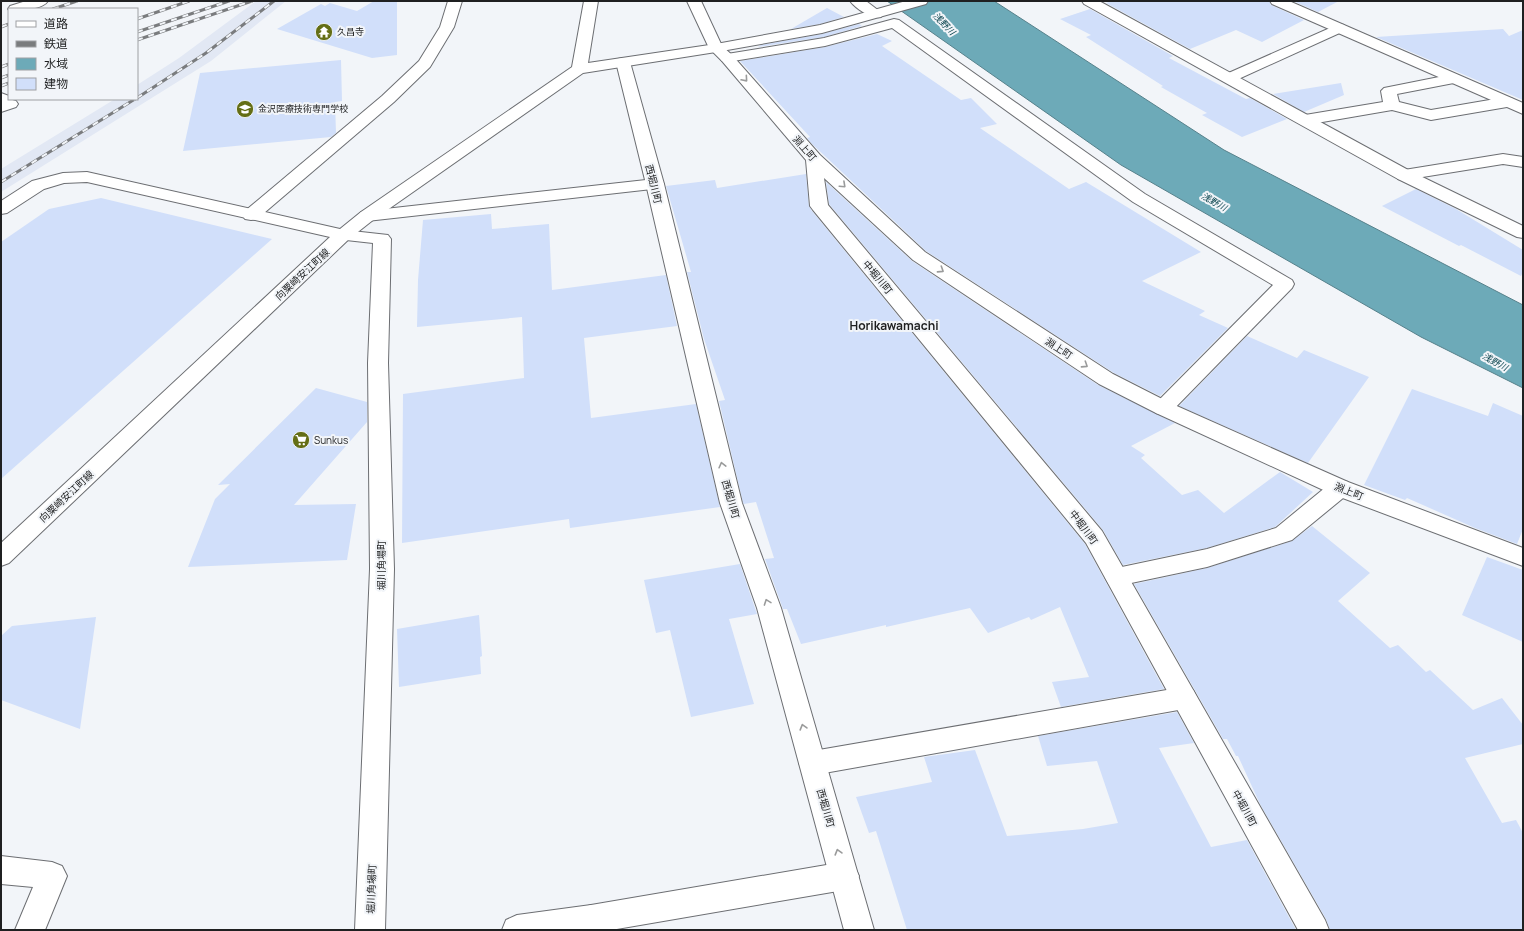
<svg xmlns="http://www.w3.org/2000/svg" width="1524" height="931" font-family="Manrope,'Noto Sans JP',sans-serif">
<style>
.built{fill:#e2e8f4}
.water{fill:#6daab8;stroke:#56818b}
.building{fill:#d1dffa}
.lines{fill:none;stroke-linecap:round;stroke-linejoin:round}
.lane-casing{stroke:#6c6e72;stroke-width:2}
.street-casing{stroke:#6c6e72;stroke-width:2}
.secondary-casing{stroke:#6c6e72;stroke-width:2}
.lane{fill:#fff;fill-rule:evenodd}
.street{fill:#fff;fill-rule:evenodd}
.secondary{fill:#fff;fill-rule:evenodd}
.rail-casing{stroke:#7a7c7e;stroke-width:3}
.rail{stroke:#f2f5f9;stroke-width:2;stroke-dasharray:6;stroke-linecap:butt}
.oneway{stroke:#9a9b9b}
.labels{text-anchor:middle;stroke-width:4;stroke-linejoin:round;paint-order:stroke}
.far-water-label{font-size:9px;font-style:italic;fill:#033f49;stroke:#f2f5f9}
.far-poi-label{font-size:9px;fill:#1f2021;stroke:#f2f5f9;text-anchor:start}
.street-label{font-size:10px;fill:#1f2021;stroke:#f2f5f9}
.poi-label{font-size:10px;fill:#1f2021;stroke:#f2f5f9;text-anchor:start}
.quarter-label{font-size:12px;font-weight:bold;fill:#1f2021;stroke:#f2f5f9}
</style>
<rect width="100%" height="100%" fill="#f2f5f9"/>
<path class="built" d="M256,1H286L211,61L1,192V169L115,99H137V85L179,58Z"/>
<path class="water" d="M887,1H994L1224,150L1523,305V388L1421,337L1121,165Z"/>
<g class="building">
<path d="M374,1H397V55L372,58L277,29L321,4L325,6L330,3L357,11Z"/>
<path d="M1112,1H1269L1271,5L1304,20L1262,42L1236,30L1190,49L1106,3Z"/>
<path d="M1293,1H1339L1318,12Z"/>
<path d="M827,8L844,17L820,24L791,29Z"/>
<path d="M1090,9L1173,56L1169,58L1246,99L1250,98L1287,119L1242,137L1202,115L1207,113L1161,87L1163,86L1086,37L1091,35L1060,19Z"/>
<path d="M859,24L862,26L824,37L758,47L761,45L822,34Z"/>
<path d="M1503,29L1509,36L1523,30V100L1376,37Z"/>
<path d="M877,34L892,41L882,46L961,100L971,98L997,124L980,128L1069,189L1086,182L1201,252L1142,281L1205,311L1199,315L1228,328L1160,396L1114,373L926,251L811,143L807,138L810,137L740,61L825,47Z"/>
<path d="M341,60L342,101L335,102L336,133L331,137L183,151L200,73Z"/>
<path d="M1341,83L1344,95L1304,112L1273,94Z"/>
<path d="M806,174L809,206L812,211L1085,544L1164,689L1061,707L1052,682L1089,677L1060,607L1031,620L1029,617L988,633L970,608L886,627V625L801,644L787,609H783L765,559L774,558L756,502L744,504L743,503L719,401L725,400L704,339L687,272H691L666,186L715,180L717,188Z"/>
<path d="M826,182L912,261L1098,385L1175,423L1131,446L1145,455L1141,458L1182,495L1198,490L1224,513L1280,472L1313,492L1275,527L1207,548L1123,565L1103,530L829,204Z"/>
<path d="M1416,189L1456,209L1523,250V272L1521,276L1461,245L1459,246L1382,206Z"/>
<path d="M101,198L272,239L1,479V242L49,209Z"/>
<path d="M491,214L492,229L549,224L552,290L666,275L677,326L584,338L591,418L696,404L720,507L570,528L569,519L402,543L403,394L524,378L522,317L417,327L418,280L423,220Z"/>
<path d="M1247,336L1297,358L1304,350L1369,377L1308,463L1179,406Z"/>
<path d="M316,388L367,402V422L294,505L356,504L347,560L188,567L215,499L230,484L218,485Z"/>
<path d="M1412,389L1488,416L1493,403L1523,416V529L1517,544L1475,528L1407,498L1405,500L1364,485Z"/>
<path d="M1312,526L1370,573L1338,601L1390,648L1398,645L1426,672L1430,670L1473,710L1502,698L1523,725V744L1465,758L1502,823L1516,820L1523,833V930H1330L1326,919L1260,804L1238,756H1236L1227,739H1223L1134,584L1207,568L1292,541Z"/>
<path d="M1487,557L1523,570V642L1462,615Z"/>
<path d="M740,564L757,614L729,619L754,704L691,717L670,630L656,633L644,580Z"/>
<path d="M479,615L482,656L480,657L481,674L399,687L397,629Z"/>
<path d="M96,617L80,729L1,700V636L12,626Z"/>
<path d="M1177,712L1194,743L1159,748L1211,847L1247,840L1296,930H907L876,831L869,833L856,797L932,782L924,757L975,750L1007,836L1083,829L1118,823L1097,761L1047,766L1038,736Z"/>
</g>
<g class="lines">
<defs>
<g id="lane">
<path d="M894,19L899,20L1145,194L1292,280L1294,284L1292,288L1170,413L1163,415L1156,413L1153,408L1156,403L1273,285L1133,202L892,28L825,46L727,62L722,61L720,58L722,55L727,54L824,38Z"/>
<path d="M1339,24L1344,25L1346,28L1344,31L1234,81L1229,83L1224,81L1221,78L1224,75Z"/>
<path d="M1454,74L1459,76L1462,79L1459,82L1397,94L1399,102L1431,110L1507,97L1513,99L1515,102L1513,105L1507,107L1431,120L1392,110L1305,125L1299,123L1297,120L1299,117L1305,115L1383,102L1381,91L1384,88Z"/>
<path d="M1503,154L1523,157V167L1503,164L1404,180L1398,179L1396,175L1398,171L1404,170Z"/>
<path d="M655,179L661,180L664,184L661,188L367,221L361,220L358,216L361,212L367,211Z"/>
<path d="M1340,480L1348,482L1351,488L1348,494L1292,540L1207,567L1117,586L1109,584L1105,577L1109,570L1117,568L1207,549L1276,528L1332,482Z"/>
<path d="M1184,687L1193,690L1197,698L1193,706L1184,709L813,775L803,771L799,763L803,755L813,751Z"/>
<path d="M1,856L52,862L62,866L67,876L45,930H15L33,887L1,884Z"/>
<path d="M844,862L854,866L859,876L854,886L844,890L611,930H582L580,929L576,919L580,909L591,905Z"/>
</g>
<g id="street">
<path d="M448,1H462L454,27L430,67L394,102L257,219L251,220L245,219L242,215L245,211L382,96L419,61L440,27Z"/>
<path d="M687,1H701L722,46L732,55L820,155L925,252L1113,374L1170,403L1348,482L1523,548V566L1332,494L1156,413L1099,384L913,260L824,178L828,205L1102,531L1325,920L1329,930H1298L1086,543L813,210L810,206L806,160L722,61L709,48Z"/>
<path d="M850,1H866L883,14L881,17C871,19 856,9 850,1Z"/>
<path d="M1082,1H1099L1410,171L1523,226V238L1517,237L1398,179L1084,4Z"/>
<path d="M1270,1H1289L1523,103V114L1272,4Z"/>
<path d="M623,58L628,59L630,62L664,184L742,503L781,608L874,930H844L757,608L720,503L646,184L616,62L618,59Z"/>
<path d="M1,93L9,96V99L16,101L18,104L16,107L1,112Z"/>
<path d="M343,230L388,235L391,239L388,363L394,569L385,930H355L370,569L368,363L373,243L337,239L334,235L337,231Z"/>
<path d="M591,905L602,909L606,919L605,930H502L506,920L517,915Z"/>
</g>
<g id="secondary">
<path d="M26,1H48C41,11 20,9 9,9V10L8,9L10,6Z"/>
<path d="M584,1H598L588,63L716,44L820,25L906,1H928L926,4L822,33L716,52L583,73L373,220L349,239L9,563L1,566V543L330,237L87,182L64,183L44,189L7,213L1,214V201L32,181L63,173L87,172L340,229L361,212L572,67Z"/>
</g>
</defs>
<use href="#lane" class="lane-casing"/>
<use href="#street" class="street-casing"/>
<use href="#secondary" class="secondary-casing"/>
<use href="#lane" class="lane"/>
<use href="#street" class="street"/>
<use href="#secondary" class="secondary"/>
<defs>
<g id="rail">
<path d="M53,9L77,1"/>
<path d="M137,19L189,1"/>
<path d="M1,27L9,24"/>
<path d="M137,32L229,1"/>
<path d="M137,40L252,1"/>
<path d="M1,67L9,64"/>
<path d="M1,78L9,75"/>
<path d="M1,86L9,83"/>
<path d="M137,98L206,53L274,1"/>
<path d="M1,182L135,99"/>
</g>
</defs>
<use href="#rail" class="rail-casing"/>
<use href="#rail" class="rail"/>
</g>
<defs><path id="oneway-chevron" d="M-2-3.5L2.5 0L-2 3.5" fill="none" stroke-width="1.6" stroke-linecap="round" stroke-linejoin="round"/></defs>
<g class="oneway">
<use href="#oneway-chevron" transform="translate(745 79) rotate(49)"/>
<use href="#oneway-chevron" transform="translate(843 185) rotate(43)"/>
<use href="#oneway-chevron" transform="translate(941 270) rotate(33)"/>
<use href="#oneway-chevron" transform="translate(1085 365) rotate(33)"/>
<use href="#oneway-chevron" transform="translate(722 465) rotate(-104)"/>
<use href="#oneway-chevron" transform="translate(767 602) rotate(-110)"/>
<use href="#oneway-chevron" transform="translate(803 727) rotate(-106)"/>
<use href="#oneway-chevron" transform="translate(838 852) rotate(-106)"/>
</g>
<defs>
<symbol id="temple-disc" viewBox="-11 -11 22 22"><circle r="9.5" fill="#646e15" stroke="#f2f5f9"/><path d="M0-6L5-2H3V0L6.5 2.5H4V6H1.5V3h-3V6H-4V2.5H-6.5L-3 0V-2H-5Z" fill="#fff"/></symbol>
<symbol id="school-disc" viewBox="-11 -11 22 22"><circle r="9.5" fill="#646e15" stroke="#f2f5f9"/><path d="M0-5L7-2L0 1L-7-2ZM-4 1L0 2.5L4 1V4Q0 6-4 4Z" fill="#fff"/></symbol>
<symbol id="supermarket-disc" viewBox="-11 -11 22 22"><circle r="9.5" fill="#646e15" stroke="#f2f5f9"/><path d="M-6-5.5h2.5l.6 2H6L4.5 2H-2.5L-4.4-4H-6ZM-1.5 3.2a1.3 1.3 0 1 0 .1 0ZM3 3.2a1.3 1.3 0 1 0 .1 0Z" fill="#fff"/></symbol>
</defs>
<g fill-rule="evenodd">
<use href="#temple-disc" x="314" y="22" width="20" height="20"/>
<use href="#school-disc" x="235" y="99" width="20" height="20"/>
<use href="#supermarket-disc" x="291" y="430" width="20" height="20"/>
</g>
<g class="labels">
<g class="far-water-label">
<text transform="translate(944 24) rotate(46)" y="3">浅野川</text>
<text transform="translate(1214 202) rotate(30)" y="3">浅野川</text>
<text transform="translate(1495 362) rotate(29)" y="3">浅野川</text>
</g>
<g class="far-poi-label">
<text x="337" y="35">久昌寺</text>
<text x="258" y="112">金沢医療技術専門学校</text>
</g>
<g class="street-label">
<text transform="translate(805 148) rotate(48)" y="4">淵上町</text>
<text transform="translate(654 184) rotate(76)" y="4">西堀川町</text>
<text transform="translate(302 274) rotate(-43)" y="4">向粟崎安江町線</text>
<text transform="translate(878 277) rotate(50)" y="4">中堀川町</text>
<text transform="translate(1059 348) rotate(33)" y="4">淵上町</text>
<text transform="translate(1349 491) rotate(22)" y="4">淵上町</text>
<text transform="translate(66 496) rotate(-43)" y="4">向粟崎安江町線</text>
<text transform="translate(731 499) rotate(74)" y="4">西堀川町</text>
<text transform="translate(1084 527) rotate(53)" y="4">中堀川町</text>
<text transform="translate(381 565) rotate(-90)" y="4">堀川角場町</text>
<text transform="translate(826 808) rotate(74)" y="4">西堀川町</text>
<text transform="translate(1245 808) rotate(61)" y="4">中堀川町</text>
<text transform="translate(371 889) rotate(-88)" y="4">堀川角場町</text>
</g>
<g class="poi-label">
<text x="314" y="444">Sunkus</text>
</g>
<g class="quarter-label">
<text x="894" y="330">Horikawamachi</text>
</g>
</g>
<rect width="1524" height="931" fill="none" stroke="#1f2021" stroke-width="4"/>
<rect x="8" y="8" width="130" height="92" fill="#f2f5f9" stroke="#9ea0a3"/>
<rect x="16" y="21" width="20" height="6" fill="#ffffff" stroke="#9ea0a3"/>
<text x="44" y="28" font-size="12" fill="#1f2021">道路</text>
<rect x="16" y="41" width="20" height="6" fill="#7a7c7e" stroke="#9ea0a3"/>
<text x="44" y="48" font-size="12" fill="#1f2021">鉄道</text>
<rect x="16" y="58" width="20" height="12" fill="#6daab8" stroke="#9ea0a3"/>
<text x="44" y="68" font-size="12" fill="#1f2021">水域</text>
<rect x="16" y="78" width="20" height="12" fill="#d1dffa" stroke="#9ea0a3"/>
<text x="44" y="88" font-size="12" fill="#1f2021">建物</text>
</svg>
